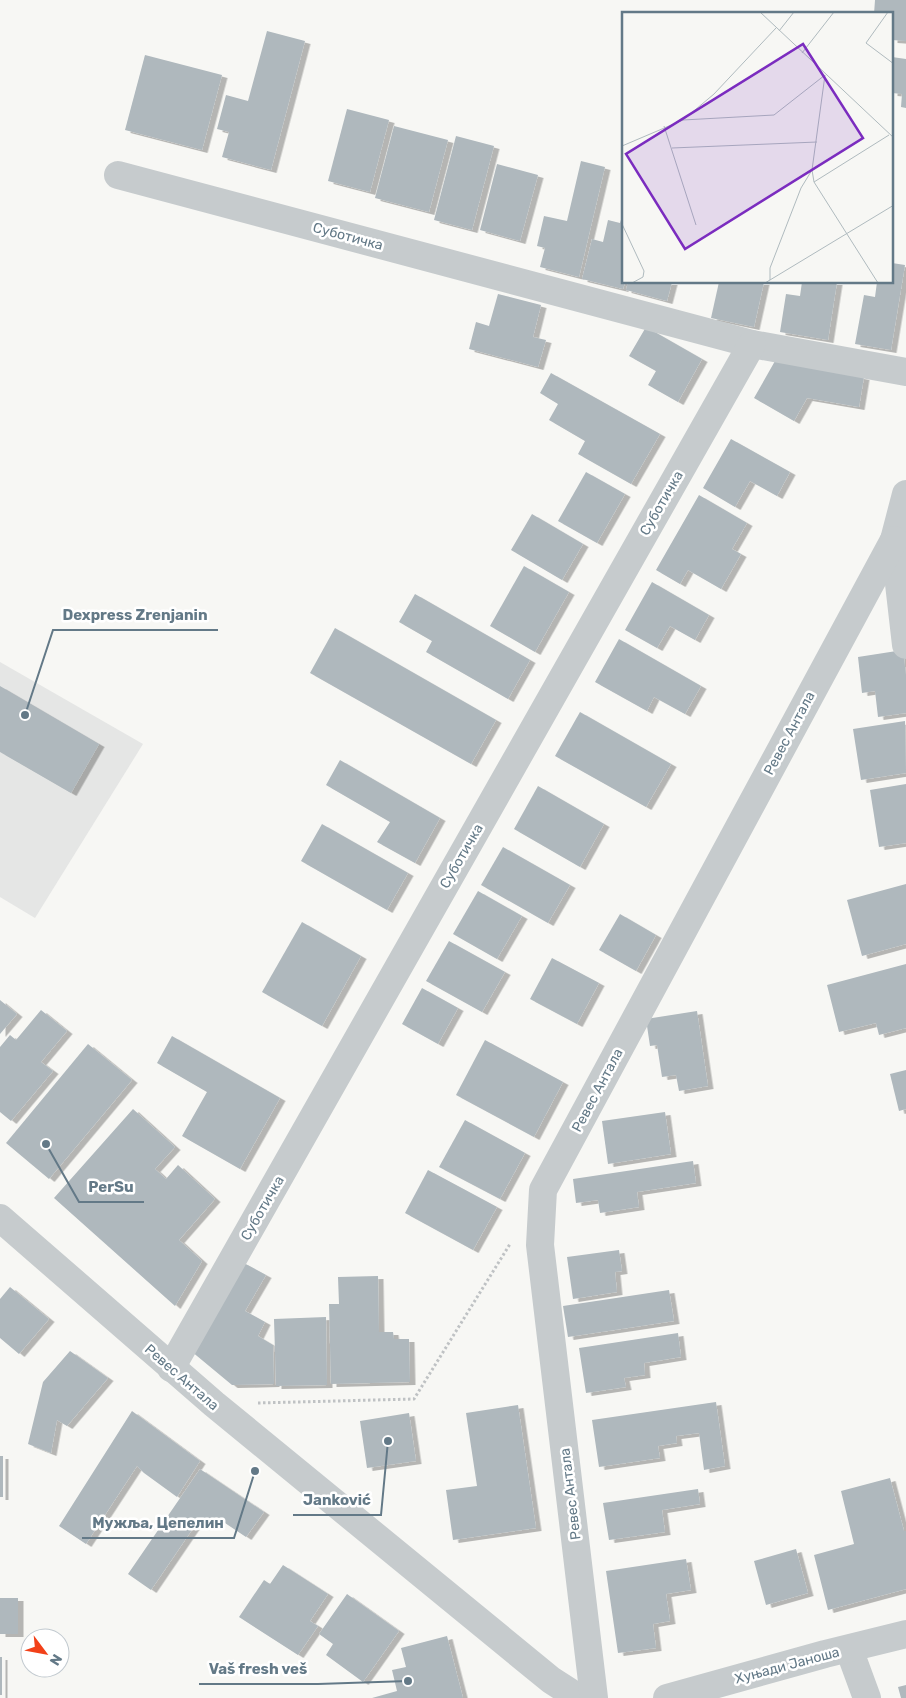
<svg xmlns="http://www.w3.org/2000/svg" width="906" height="1698" font-family="Rubik,sans-serif">
<style>
.built{fill:#e5e6e5}
.building{fill:#afb8bd;filter:url(#shadow)}
.lines{fill:none;stroke-linecap:round;stroke-linejoin:round}
.path{stroke:#bfc2c4;stroke-width:3;stroke-dasharray:2.5 2.5;stroke-linecap:butt}
.minor{stroke:#c6cbcd;stroke-width:28}
.labels{text-anchor:middle;stroke-width:5;stroke-linejoin:round;paint-order:stroke}
.street-label{font-size:14px;fill:#637987;stroke:#fff}
.inset-road{fill:none;stroke:#afbabe;stroke-width:1}
.view{fill:#7b2cbf;fill-opacity:0.15;stroke:#7b2cbf;stroke-width:2.5}
.inset-edge{fill:none;stroke:#637987;stroke-width:2.5}
.leader{fill:none;stroke:#637987;stroke-width:2}
.callout-dot{fill:#637987;stroke:#fff;stroke-width:2}
.callout-label{font-size:15px;text-anchor:middle;font-weight:bold;fill:#637987;stroke:#fff;stroke-width:5;stroke-linejoin:round;paint-order:stroke}
</style>
<defs>
<filter id="shadow"><feDropShadow dx="5.5" dy="3" stdDeviation="0" flood-color="#0004"/></filter>
</defs>
<rect width="100%" height="100%" fill="#f7f7f4"/>
<path class="built" d="M0,662L143,744L35,918L0,897Z"/>
<g class="building">
<path d="M875,0H906V41L892,40V14H874Z"/>
<path d="M267,31L305,41L271,170L222,157L229,132L217,129L226,95L248,101Z"/>
<path d="M145,55L222,75L202,150L125,130Z"/>
<path d="M892,57L906,59V108L901,107L902,94L892,93Z"/>
<path d="M347,109L389,120L370,192L328,181Z"/>
<path d="M394,126L448,140L429,212L375,198Z"/>
<path d="M456,136L494,146L472,230L434,220Z"/>
<path d="M581,161L605,167L579,277L540,267L545,248L537,246L544,216L567,221Z"/>
<path d="M497,164L538,175L520,241L480,230Z"/>
<path d="M623,213L625,282L623,289L582,279L592,239L603,242L608,220L620,223Z"/>
<path d="M892,263L905,265L891,350L855,344L864,295L875,297L877,282H892Z"/>
<path d="M628,282H672L667,301L626,290Z"/>
<path d="M719,282H764L754,327L711,318Z"/>
<path d="M802,282H837L828,340L780,332L786,294L800,296Z"/>
<path d="M498,294L541,305L533,337L546,340L538,367L469,349L476,322L489,326Z"/>
<path d="M646,327L702,359L678,402L648,385L656,371L629,356Z"/>
<path d="M775,361L864,377L859,407L807,398L794,421L754,398Z"/>
<path d="M551,373L660,434L631,484L578,454L585,441L549,420L558,404L540,393Z"/>
<path d="M731,439L790,472L777,496L750,481L735,507L703,488Z"/>
<path d="M586,472L625,494L597,543L558,521Z"/>
<path d="M699,495L747,523L732,549L741,554L721,589L688,570L680,584L656,570Z"/>
<path d="M532,514L583,544L562,580L511,550Z"/>
<path d="M524,566L569,592L535,652L490,626Z"/>
<path d="M652,582L709,615L695,640L670,626L657,648L625,630Z"/>
<path d="M415,594L530,660L508,699L426,652L432,641L399,622Z"/>
<path d="M335,628L496,720L471,764L310,673Z"/>
<path d="M619,639L701,686L685,714L654,697L647,711L595,682Z"/>
<path d="M903,650L906,675V713L878,717L875,691L862,693L858,657Z"/>
<path d="M0,686L99,744L71,793L0,752Z"/>
<path d="M580,712L671,764L646,807L555,756Z"/>
<path d="M905,721L906,773L861,780L853,729Z"/>
<path d="M340,760L440,818L415,863L377,842L390,822L326,785Z"/>
<path d="M906,784V843L879,847L870,790Z"/>
<path d="M538,786L604,824L580,867L514,829Z"/>
<path d="M322,824L408,873L387,910L301,861Z"/>
<path d="M503,847L570,885L548,923L481,885Z"/>
<path d="M906,884V944L862,956L847,900Z"/>
<path d="M478,891L522,916L497,959L453,934Z"/>
<path d="M620,914L656,935L636,971L599,950Z"/>
<path d="M302,922L361,956L322,1026L262,992Z"/>
<path d="M449,941L505,972L482,1012L426,981Z"/>
<path d="M552,958L599,983L577,1024L530,999Z"/>
<path d="M906,964V1028L879,1035L876,1023L839,1032L827,985Z"/>
<path d="M422,988L458,1008L438,1044L402,1024Z"/>
<path d="M0,1000L17,1014L0,1034Z"/>
<path d="M41,1010L67,1031L41,1062L53,1071L11,1121L0,1112V1047L10,1035L16,1040Z"/>
<path d="M697,1011L708,1086L679,1091L676,1075L662,1077L657,1045L650,1046L646,1019Z"/>
<path d="M172,1036L280,1098L240,1169L182,1136L207,1092L157,1063Z"/>
<path d="M485,1040L563,1082L534,1137L456,1095Z"/>
<path d="M88,1044L132,1080L49,1179L6,1143Z"/>
<path d="M906,1070V1109L899,1111L890,1074Z"/>
<path d="M133,1109L175,1147L155,1169L166,1179L178,1165L215,1199L179,1240L202,1261L175,1306L54,1198Z"/>
<path d="M665,1112L671,1154L608,1164L602,1121Z"/>
<path d="M465,1120L525,1153L500,1199L439,1167Z"/>
<path d="M693,1161L696,1183L637,1192L639,1207L600,1213L598,1200L576,1203L573,1179Z"/>
<path d="M428,1170L497,1207L473,1250L405,1213Z"/>
<path d="M619,1250L622,1271L615,1272L617,1292L573,1299L567,1257Z"/>
<path d="M242,1262L266,1275L245,1311L265,1322L258,1336L273,1345L274,1384L232,1385L191,1351Z"/>
<path d="M378,1276L379,1332H393L394,1339H409L410,1382L331,1384L329,1304H339L338,1277Z"/>
<path d="M10,1287L49,1319L19,1354L0,1338V1299Z"/>
<path d="M669,1290L674,1321L568,1337L563,1306Z"/>
<path d="M326,1317L327,1385L276,1386L274,1319Z"/>
<path d="M678,1333L681,1357L644,1363L645,1375L624,1378L626,1387L586,1393L579,1348Z"/>
<path d="M70,1351L108,1378L67,1426L57,1420L51,1453L28,1444L43,1382Z"/>
<path d="M716,1402L725,1466L704,1470L699,1433L676,1436L677,1443L658,1446L660,1458L599,1467L592,1420Z"/>
<path d="M518,1405L536,1528L453,1540L446,1490L477,1486L466,1413Z"/>
<path d="M132,1411L200,1461L177,1497L144,1473L137,1466L86,1544L59,1526Z"/>
<path d="M409,1413L416,1461L367,1468L360,1421Z"/>
<rect x="0" y="1456" width="3" height="41"/>
<path d="M200,1469L264,1512L246,1537L216,1517L210,1524L200,1518L151,1590L128,1574Z"/>
<path d="M890,1478L904,1531H906V1589L828,1610L814,1555L854,1544L841,1491Z"/>
<path d="M698,1489L700,1504L662,1510L665,1532L609,1540L603,1503Z"/>
<path d="M796,1549L808,1593L766,1605L754,1561Z"/>
<path d="M686,1559L691,1590L666,1594L670,1621L653,1624L656,1648L618,1653L606,1571Z"/>
<path d="M283,1565L328,1594L310,1621L318,1626L298,1655L239,1617L264,1580L270,1584Z"/>
<path d="M347,1594L399,1631L363,1682L326,1655L333,1644L319,1634Z"/>
<rect x="0" y="1598" width="18" height="36"/>
<path d="M447,1636L463,1698H372L397,1691L392,1670L406,1667L401,1648Z"/>
<rect x="0" y="1657" width="2" height="38"/>
<path d="M906,1685V1698H901L898,1687Z"/>
</g>
<g class="lines">
<path class="path" d="M258,1403L414,1399L510,1244"/>
<g class="minor">
<path d="M118,175L752,344L906,372"/>
<path d="M906,494L894,540L906,645"/>
<path d="M0,1218L214,1404L551,1680L579,1698"/>
<path d="M171,1368L752,344"/>
<path d="M849,1649L867,1698"/>
<path d="M594,1698L540,1245L543,1190L894,540"/>
<path d="M667,1698L825,1654L906,1634"/>
</g>
</g>
<g class="labels">
<g class="street-label">
<text transform="translate(348 236) rotate(15)" y="5">Суботичка</text>
<text transform="translate(661 503) rotate(-60)" y="5">Суботичка</text>
<text transform="translate(789 733) rotate(-62)" y="5">Ревес Антала</text>
<text transform="translate(461 856) rotate(-60)" y="5">Суботичка</text>
<text transform="translate(597 1090) rotate(-62)" y="5">Ревес Антала</text>
<text transform="translate(262 1208) rotate(-60)" y="5">Суботичка</text>
<text transform="translate(182 1377) rotate(41)" y="5">Ревес Антала</text>
<text transform="translate(570 1494) rotate(-97)" y="5">Ревес Антала</text>
<text transform="translate(787 1665) rotate(-15)" y="5">Хуњади Јаноша</text>
</g>
</g>
<g transform="translate(622 12)">
<rect width="271" height="271" fill="#f7f7f4"/>
<path class="inset-road" d="M138,0L272,126M266,0L244,31L272,52M157,19L172,0M180,41L212,0M61,108L152,103L203,63M42,114L74,213M0,134L61,108L92,82L154,16M50,136L195,130M190,158L192,170L256,271M192,170L267,123M0,212L22,259L21,265L10,271M148,268V256L179,176L190,158L203,63M143,271L272,193"/>
<path class="view" d="M181,32L241,126L63,237L4,142Z"/>
<rect width="271" height="271" class="inset-edge"/>
</g>
<path class="leader" d="M25 715L53 630H218M46 1144L79 1202H144M388 1441L381 1515H293M255 1471L234 1538H82M408 1681L318 1684H199"/>
<g class="callout-dot">
<circle cx="25" cy="715" r="5"/>
<circle cx="46" cy="1144" r="5"/>
<circle cx="388" cy="1441" r="5"/>
<circle cx="255" cy="1471" r="5"/>
<circle cx="408" cy="1681" r="5"/>
</g>
<g class="callout-label">
<text x="135" y="620">Dexpress Zrenjanin</text>
<text x="111" y="1192">PerSu</text>
<text x="337" y="1505">Janković</text>
<text x="158" y="1528">Мужља, Цепелин</text>
<text x="258" y="1674">Vaš fresh veš</text>
</g>
<g transform="translate(45 1653) rotate(122)"><circle r="24" fill="#ffffff" stroke="#c1c9cf"/>
<path d="M0-4L9 19L0 12L-9 19Z" fill="#f24119"/>
<text y="-8" font-size="14" font-weight="bold" text-anchor="middle" fill="#637987">N</text>
</g>
</svg>
